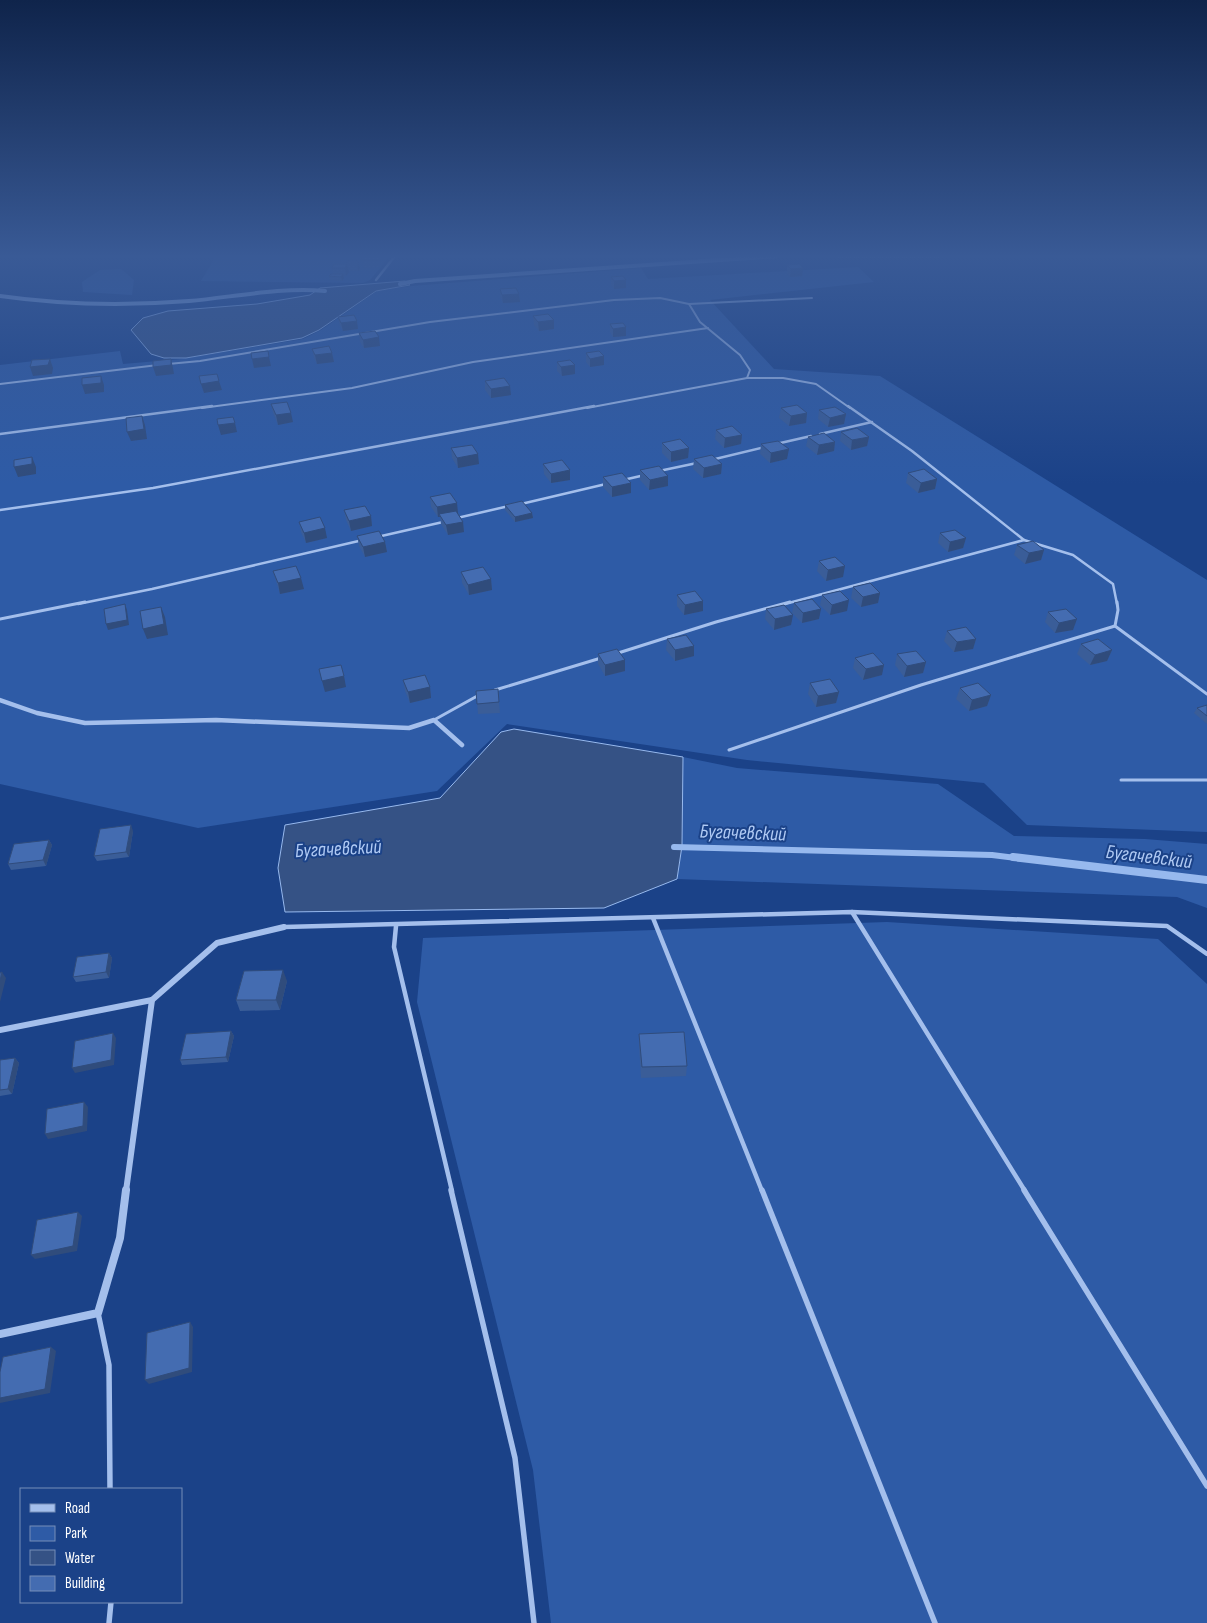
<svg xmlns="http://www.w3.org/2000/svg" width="1207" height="1623" font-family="'Sofia Sans Condensed',sans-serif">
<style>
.green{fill:#2e5ba6}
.water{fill:#355285;stroke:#97b9ee}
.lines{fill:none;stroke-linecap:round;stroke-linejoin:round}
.stream-far2{stroke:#97b9ee;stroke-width:4}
.stream-far1{stroke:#97b9ee;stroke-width:6}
.stream{stroke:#97b9ee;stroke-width:8}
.lane-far4{stroke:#a4bfec;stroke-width:2}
.lane-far3{stroke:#a4bfec;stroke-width:2.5}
.lane-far2{stroke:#a4bfec;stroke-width:3}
.lane-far1{stroke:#a4bfec;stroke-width:4.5}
.lane{stroke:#a4bfec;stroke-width:5.5}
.street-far3{stroke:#a4bfec;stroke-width:2.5}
.street-far2{stroke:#a4bfec;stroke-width:4.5}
.street-far1{stroke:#a4bfec;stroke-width:6}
.street{stroke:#a4bfec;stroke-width:8}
.wall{fill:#3a5d98}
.shaded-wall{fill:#304c7c}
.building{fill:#446cb1;stroke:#304c7c}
.labels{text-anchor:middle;stroke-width:4;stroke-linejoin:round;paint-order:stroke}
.water-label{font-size:20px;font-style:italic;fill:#b0caf4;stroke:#1b4288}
</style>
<rect width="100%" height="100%" fill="#1b4288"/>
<g class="green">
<path d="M212,256H390L370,280L363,283L201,281L213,261Z"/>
<path d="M858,267L874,282L710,300L774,369L880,376L1207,580V832L1027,825L984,783L747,760L507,724L437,791L198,828L0,784V365L120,351L123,364L181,359L303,339L321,330L377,291L411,286L641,268L648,279Z"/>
<path d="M121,269L134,280L132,295L83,292L82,282L100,270Z"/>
<path d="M683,757L737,768L938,784L1014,836L1145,839L1207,844V908L1177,897L677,879L682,846Z"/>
<path d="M887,922L1158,939L1207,984V1623H551L533,1470L417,1002L423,938Z"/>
</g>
<g class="water">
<path d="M405,281L410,285L376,291L319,330L302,338L186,358H164L151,354L131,330L143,318L168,311L257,304L310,295L320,288Z"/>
<path d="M514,729L683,757L682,846L677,879L604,908L285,912L278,868L285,825L440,798L501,732Z"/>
</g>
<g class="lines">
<g class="stream-far2">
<path d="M835,256H942"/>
<path d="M400,284L415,281L778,256"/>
<path d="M0,296C63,305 125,306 189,301C234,297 280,287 325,291"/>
</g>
<path class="stream-far1" d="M674,847L992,855L1024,859"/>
<path class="stream" d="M1013,857L1207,880"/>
<g class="lane-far4">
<path d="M689,304L700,322L740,355L750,370L747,378"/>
<path d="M168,364L200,361L430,322L614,300L660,298L689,304L812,298"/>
<path d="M0,384L158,365"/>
<path d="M202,408L352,388L473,362L708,328"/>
<path d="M587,408L747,378H783L816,384L850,408"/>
</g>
<g class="lane-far3">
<path d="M0,434L212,406"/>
<path d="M820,434L872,422"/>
<path d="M776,444L811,436"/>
<path d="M711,460L765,447"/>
<path d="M659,471L697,463"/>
<path d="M623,480L645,475"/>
<path d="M521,504L606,484"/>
<path d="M0,510L153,488L594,406"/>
<path d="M457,518L509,506"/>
<path d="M377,537L443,522"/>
<path d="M1024,540L1073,555L1113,584L1117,604"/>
<path d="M78,604L152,589L363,540"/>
<path d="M785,604L1024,540L912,451L848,406"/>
</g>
<g class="lane-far2">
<path d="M1117,602L1118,610L1115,626L1207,694"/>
<path d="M0,619L85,602"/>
<path d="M615,654L716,622L790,602"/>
<path d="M495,690L601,658"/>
<path d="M434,720L479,695"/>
<path d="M729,750L921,685L1115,626"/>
<path d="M1121,780H1207"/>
</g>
<g class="lane-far1">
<path d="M852,912L1025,1191"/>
<path d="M653,918L762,1191"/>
<path d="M396,926L394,947L452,1191"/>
<path d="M284,927L852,912L1167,926L1207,954"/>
</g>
<g class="lane">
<path d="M451,1190L515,1458L534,1623"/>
<path d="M762,1190L935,1623"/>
<path d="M1024,1190L1207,1486"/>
<path d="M98,1313L109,1365L110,1489"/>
<path d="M109,1623L111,1602"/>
</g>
<path class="street-far3" d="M376,280L395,256"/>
<path class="street-far2" d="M0,700L37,713L85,723L216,720L409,728L434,720L462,745"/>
<g class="street-far1">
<path d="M0,1030L152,1000"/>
<path d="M126,1191L152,1000L217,943L284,927"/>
</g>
<path class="street" d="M0,1334L98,1313L120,1238L126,1190"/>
</g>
<g class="wall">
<path d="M379,257L380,267L364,268L362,260Z"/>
<path d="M358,261L360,269L358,271H349L346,276H343L344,278L342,281L330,280L329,276L333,274L332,268Z"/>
<path d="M787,265L802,276L790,277L787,273Z"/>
<path d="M611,277L626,280V288L614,289L611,285Z"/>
<path d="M500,289L519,294L520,302L503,303L500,297Z"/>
<path d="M533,316L554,320V329L539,331L534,325Z"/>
<path d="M338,317L358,329L343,331L340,326Z"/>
<path d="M610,324L626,336L613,337L610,332Z"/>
<path d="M359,333L380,346L364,348L360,342Z"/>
<path d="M312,349L332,353L334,362L317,364L314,358Z"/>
<path d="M586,353L604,365L590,367L586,362Z"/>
<path d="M557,362L575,374L562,376L557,371Z"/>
<path d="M485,381L511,395L491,398L485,390Z"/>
<path d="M271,404L293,422L278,425L273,413Z"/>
<path d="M781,408L807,413L806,423L789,426L779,418Z"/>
<path d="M819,410L846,414L844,424L828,427L818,419Z"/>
<path d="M716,430L742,435L741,444L724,448L715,439Z"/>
<path d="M841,432L869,437L867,446L851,450L840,441Z"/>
<path d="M808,437L835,442L834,451L817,455L806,446Z"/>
<path d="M662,443L689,448L688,458L671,462L662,453Z"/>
<path d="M761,444L787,459L770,463L760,454Z"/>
<path d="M451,448L479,464L458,468L452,458Z"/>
<path d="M694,459L722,464L721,474L703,478L693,469Z"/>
<path d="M543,464L570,470V480L551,483L544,474Z"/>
<path d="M640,470L668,476V486L649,490L640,480Z"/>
<path d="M908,473L937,479L935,489L918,493L906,483Z"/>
<path d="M603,477L631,493L612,497L603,487Z"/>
<path d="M430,497L458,513L463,522L464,532L448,535L441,524L440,517H438L431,507Z"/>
<path d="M505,505L532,513L533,518L515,522L505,510Z"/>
<path d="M344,510L371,516L372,526L351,531L346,520Z"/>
<path d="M299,522L327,538L306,543L301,532Z"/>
<path d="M940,533L966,538L963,548L948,552L938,543Z"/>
<path d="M357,536L385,542L387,552L365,557L359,546Z"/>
<path d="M1017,545L1044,550L1041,560L1025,564L1014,555Z"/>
<path d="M819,561L843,577L826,581L817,571Z"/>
<path d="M273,571L304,589L280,594L276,581Z"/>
<path d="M461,572L491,579L492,590L469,595L462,583Z"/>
<path d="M853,587L880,593L878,603L861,607L851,598Z"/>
<path d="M677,595L703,601V611L684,615L677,606Z"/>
<path d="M822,595L847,611L830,615L820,605Z"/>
<path d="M794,603L819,619L802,623L792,613Z"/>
<path d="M766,609L793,615L791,625L774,630L765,619Z"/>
<path d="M1048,612L1073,630L1055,633L1045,622Z"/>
<path d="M947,631L976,639L973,649L954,652L944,641Z"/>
<path d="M667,639L694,646V656L675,661L666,650Z"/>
<path d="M1081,644L1112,650L1107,661L1090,665L1077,654Z"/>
<path d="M598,654L625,660V671L605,676L598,664Z"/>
<path d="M897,654L926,662L923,673L904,677L895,665Z"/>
<path d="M855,658L882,675L863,680L853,668Z"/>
<path d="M403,680L430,687L431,698L410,703L405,691Z"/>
<path d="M810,683L839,692L836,703L816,707L808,694Z"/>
<path d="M960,688L991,695L987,706L969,711L956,699Z"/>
<path d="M498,689L500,713L478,714L476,691Z"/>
<path d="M1207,705V724L1194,713L1197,708Z"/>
<path d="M133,831L129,857L97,861L94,856Z"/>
<path d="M49,840L52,845L46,866L11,870L8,864Z"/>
<path d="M109,953L112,958L109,978L76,982L73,977Z"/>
<path d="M287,981L280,1010L240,1011L236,1000Z"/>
<path d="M231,1031L234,1036L228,1062L182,1065L180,1060Z"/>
<path d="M639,1034L687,1066L686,1076L641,1078L639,1044Z"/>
<path d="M15,1058L19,1063L12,1094L0,1096V1060Z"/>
</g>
<g class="shaded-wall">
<path d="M358,261L360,269L358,271L357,263Z"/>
<path d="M347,264L349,272L346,276L345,268Z"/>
<path d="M803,268L802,276L790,277L791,269Z"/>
<path d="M343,274L344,278L342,281L341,277Z"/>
<path d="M626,280V288L614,289V281Z"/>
<path d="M519,294L520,302L503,303L502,295Z"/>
<path d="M554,320V329L539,331L538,322Z"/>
<path d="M357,321L358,329L343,331L341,323Z"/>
<path d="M626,327V336L613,337V329Z"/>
<path d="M379,337L380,346L364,348L363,340Z"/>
<path d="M332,353L334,362L317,364L315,355Z"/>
<path d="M604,356V365L590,367V359Z"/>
<path d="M269,357L271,366L254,368L252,359Z"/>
<path d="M50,359L53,368L52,374L33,376L30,367Z"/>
<path d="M171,359L173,368L174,374L156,376L153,367Z"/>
<path d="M575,365V374L562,376L561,367Z"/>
<path d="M101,376L104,385V392L85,394L82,385Z"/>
<path d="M219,381L222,390L204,393L201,384Z"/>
<path d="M510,386L511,395L491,398V389Z"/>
<path d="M291,413L293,422L278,425L276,415Z"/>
<path d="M807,413L806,423L789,426L791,416Z"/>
<path d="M846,414L844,424L828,427L830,418Z"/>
<path d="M142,416L145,425L147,439L131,441L127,432Z"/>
<path d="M235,423L237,432L221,435L218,425Z"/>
<path d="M742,435L741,444L724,448L725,438Z"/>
<path d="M869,437L867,446L851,450L852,440Z"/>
<path d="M835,442L834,451L817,455L819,445Z"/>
<path d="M689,448L688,458L671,462V452Z"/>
<path d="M789,449L787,459L770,463L771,453Z"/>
<path d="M478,454L479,464L458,468L457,458Z"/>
<path d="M32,457L36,467V474L18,477L14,467Z"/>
<path d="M722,464L721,474L703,478L704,468Z"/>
<path d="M570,470V480L551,483V474Z"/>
<path d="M668,476V486L649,490L650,480Z"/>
<path d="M937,479L935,489L918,493L921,483Z"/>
<path d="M631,483V493L612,497V487Z"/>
<path d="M457,503L458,513L441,517L439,514L440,517H438L437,507Z"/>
<path d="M532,513L533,518L515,522V517Z"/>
<path d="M371,516L372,526L351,531L349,521Z"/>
<path d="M463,522L464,532L448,535L446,525Z"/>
<path d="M325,528L327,538L306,543L304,533Z"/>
<path d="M966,538L963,548L948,552L950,542Z"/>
<path d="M385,542L387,552L365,557L363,547Z"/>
<path d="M1044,550L1041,560L1025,564L1029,553Z"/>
<path d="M845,566L843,577L826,581L828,570Z"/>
<path d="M301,578L304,589L280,594L278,583Z"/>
<path d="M491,579L492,590L469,595L468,585Z"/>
<path d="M880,593L878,603L861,607L863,597Z"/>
<path d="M849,600L847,611L830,615L832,605Z"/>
<path d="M703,601V611L684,615L685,605Z"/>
<path d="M125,604L127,610L129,625L108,630L106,624Z"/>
<path d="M161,607L165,617L168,635L147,639L143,629Z"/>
<path d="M821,609L819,619L802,623L803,613Z"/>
<path d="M793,615L791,625L774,630L775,619Z"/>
<path d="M1077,619L1073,630L1055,633L1059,623Z"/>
<path d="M976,639L973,649L954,652L957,642Z"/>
<path d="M694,646V656L675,661V650Z"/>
<path d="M1112,650L1107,661L1090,665L1095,655Z"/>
<path d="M625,660V671L605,676V665Z"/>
<path d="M926,662L923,673L904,677L907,666Z"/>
<path d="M884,665L882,675L863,680L866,669Z"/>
<path d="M344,676L346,687L325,692L322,681Z"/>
<path d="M430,687L431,698L410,703L408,692Z"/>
<path d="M839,692L836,703L816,707L818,696Z"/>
<path d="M991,695L987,706L969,711L972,700Z"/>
<path d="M131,825L133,831L129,857L126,852Z"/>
<path d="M49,840L52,845L46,866L43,860Z"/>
<path d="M109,953L112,958L109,978L106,972Z"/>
<path d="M283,970L287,981L280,1010L276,1000Z"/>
<path d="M2,972L6,978L0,1002V981Z"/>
<path d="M231,1031L234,1036L228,1062L226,1057Z"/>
<path d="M113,1033L116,1038L114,1065L75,1073L72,1068Z"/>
<path d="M15,1058L19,1063L12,1094L8,1089Z"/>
<path d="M84,1102L88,1107L87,1131L48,1139L45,1134Z"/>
<path d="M78,1212L82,1216L77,1251L35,1259L31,1255Z"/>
<path d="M190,1322L193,1327L192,1372L149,1384L145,1380Z"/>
<path d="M51,1347L56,1351L50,1393L0,1403V1398Z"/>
</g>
<g class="building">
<rect x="362" y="257" width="17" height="3"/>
<path d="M347,261H358L357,263H346Z"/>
<path d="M334,264H347L345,268H332Z"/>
<path d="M799,264L803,268L791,269L787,265Z"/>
<path d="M331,274H343L341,277L329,276Z"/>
<path d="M623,276L626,280L614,281L611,277Z"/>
<path d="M516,288L519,294L502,295L500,289Z"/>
<path d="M548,314L554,320L538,322L533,316Z"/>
<path d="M354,315L357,321L341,323L338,317Z"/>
<path d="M623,323L626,327L613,329L610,324Z"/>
<path d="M375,331L379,337L363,340L359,333Z"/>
<path d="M329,346L332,353L315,355L312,349Z"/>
<path d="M268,351L269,357L252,359L251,353Z"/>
<path d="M599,351L604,356L590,359L586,353Z"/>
<path d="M50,359L48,365L30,367L32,360Z"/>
<path d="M171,359V365L153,367V361Z"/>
<path d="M570,360L575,365L561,367L557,362Z"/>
<path d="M217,374L219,381L201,384L199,376Z"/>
<path d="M101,376V383L82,385V378Z"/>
<path d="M504,378L510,386L491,389L485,381Z"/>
<path d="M287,402L291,413L276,415L271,404Z"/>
<path d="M797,405L807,413L791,416L781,408Z"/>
<path d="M835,407L846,414L830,418L819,410Z"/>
<path d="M142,416L144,429L127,432L126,418Z"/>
<path d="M233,417L235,423L218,425L217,419Z"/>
<path d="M732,426L742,435L725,438L716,430Z"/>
<path d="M857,428L869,437L852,440L841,432Z"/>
<path d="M824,433L835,442L819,445L808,437Z"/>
<path d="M680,439L689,448L671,452L662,443Z"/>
<path d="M778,441L789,449L771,453L761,444Z"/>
<path d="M472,445L478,454L457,458L451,448Z"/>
<path d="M712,455L722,464L704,468L694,459Z"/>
<path d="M32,457V464L14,467V460Z"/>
<path d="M562,460L570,470L551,474L543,464Z"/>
<path d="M659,466L668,476L650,480L640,470Z"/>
<path d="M924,469L937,479L921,483L908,473Z"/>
<path d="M622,473L631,483L612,487L603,477Z"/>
<path d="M450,493L457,503L437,507L430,497Z"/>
<path d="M522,501L532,513L515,517L505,505Z"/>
<path d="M365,506L371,516L349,521L344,510Z"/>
<path d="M456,511L463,522L446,525L439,514Z"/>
<path d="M320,517L325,528L304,533L299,522Z"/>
<path d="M955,530L966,538L950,542L940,533Z"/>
<path d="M379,531L385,542L363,547L357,536Z"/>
<path d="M1033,541L1044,550L1029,553L1017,545Z"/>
<path d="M835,557L845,566L828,570L819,561Z"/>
<path d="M296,566L301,578L278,583L273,571Z"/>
<path d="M483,567L491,579L468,585L461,572Z"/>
<path d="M870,583L880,593L863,597L853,587Z"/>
<path d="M695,591L703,601L685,605L677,595Z"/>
<path d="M840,591L849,600L832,605L822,595Z"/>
<path d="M812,599L821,609L803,613L794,603Z"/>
<path d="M125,604L127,620L106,624L104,609Z"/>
<path d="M784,605L793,615L775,619L766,609Z"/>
<path d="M161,607L164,624L143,629L140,611Z"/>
<path d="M1066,609L1077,619L1059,623L1048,612Z"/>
<path d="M966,627L976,639L957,642L947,631Z"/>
<path d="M686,635L694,646L675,650L667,639Z"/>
<path d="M1098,639L1112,650L1095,655L1081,644Z"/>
<path d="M617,649L625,660L605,665L598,654Z"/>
<path d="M916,651L926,662L907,666L897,654Z"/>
<path d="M873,653L884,665L866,669L855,658Z"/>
<path d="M341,665L344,676L322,681L319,669Z"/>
<path d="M425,675L430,687L408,692L403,680Z"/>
<path d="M830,679L839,692L818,696L810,683Z"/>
<path d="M978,683L991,695L972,700L960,688Z"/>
<path d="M498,689L499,702L477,704L476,691Z"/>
<path d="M1207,705V716L1197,708Z"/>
<path d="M131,825L126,852L94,856L100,829Z"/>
<path d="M49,840L43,860L8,864L14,844Z"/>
<path d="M109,953L106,972L73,977L77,957Z"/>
<path d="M283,970L276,1000H236L244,971Z"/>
<path d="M2,972L0,981V973Z"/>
<path d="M231,1031L226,1057L180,1060L186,1034Z"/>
<path d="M684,1032L687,1066L642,1067L639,1034Z"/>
<path d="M113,1033L111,1060L72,1068L75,1041Z"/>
<path d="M15,1058L8,1089L0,1090V1060Z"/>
<path d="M84,1102L83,1126L45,1134L47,1109Z"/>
<path d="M78,1212L73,1246L31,1255L37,1220Z"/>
<path d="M190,1322L189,1368L145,1380L147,1333Z"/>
<path d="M51,1347L45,1389L0,1398V1372L3,1357Z"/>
</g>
<linearGradient id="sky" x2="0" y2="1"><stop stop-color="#0f244b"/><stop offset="0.53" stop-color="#395a96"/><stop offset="1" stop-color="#395a96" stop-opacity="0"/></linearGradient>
<rect width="1207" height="484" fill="url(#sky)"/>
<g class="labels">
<g class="water-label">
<text transform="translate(743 832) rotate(2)" y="7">Бугачевский</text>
<text transform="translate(338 848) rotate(-3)" y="7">Бугачевский</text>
<text transform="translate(1149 856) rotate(7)" y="7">Бугачевский</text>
</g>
</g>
<rect x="20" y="1488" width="162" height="115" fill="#1b4288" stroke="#768eb8"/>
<rect x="30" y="1504" width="25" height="8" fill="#a4bfec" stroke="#768eb8"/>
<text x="65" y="1513" font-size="15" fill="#ffffff">Road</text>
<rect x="30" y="1526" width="25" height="15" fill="#2e5ba6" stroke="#768eb8"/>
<text x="65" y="1538" font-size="15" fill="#ffffff">Park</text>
<rect x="30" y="1550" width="25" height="15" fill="#355285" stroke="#768eb8"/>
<text x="65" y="1563" font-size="15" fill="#ffffff">Water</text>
<rect x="30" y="1576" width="25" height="15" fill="#446cb1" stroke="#768eb8"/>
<text x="65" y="1588" font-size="15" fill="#ffffff">Building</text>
</svg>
